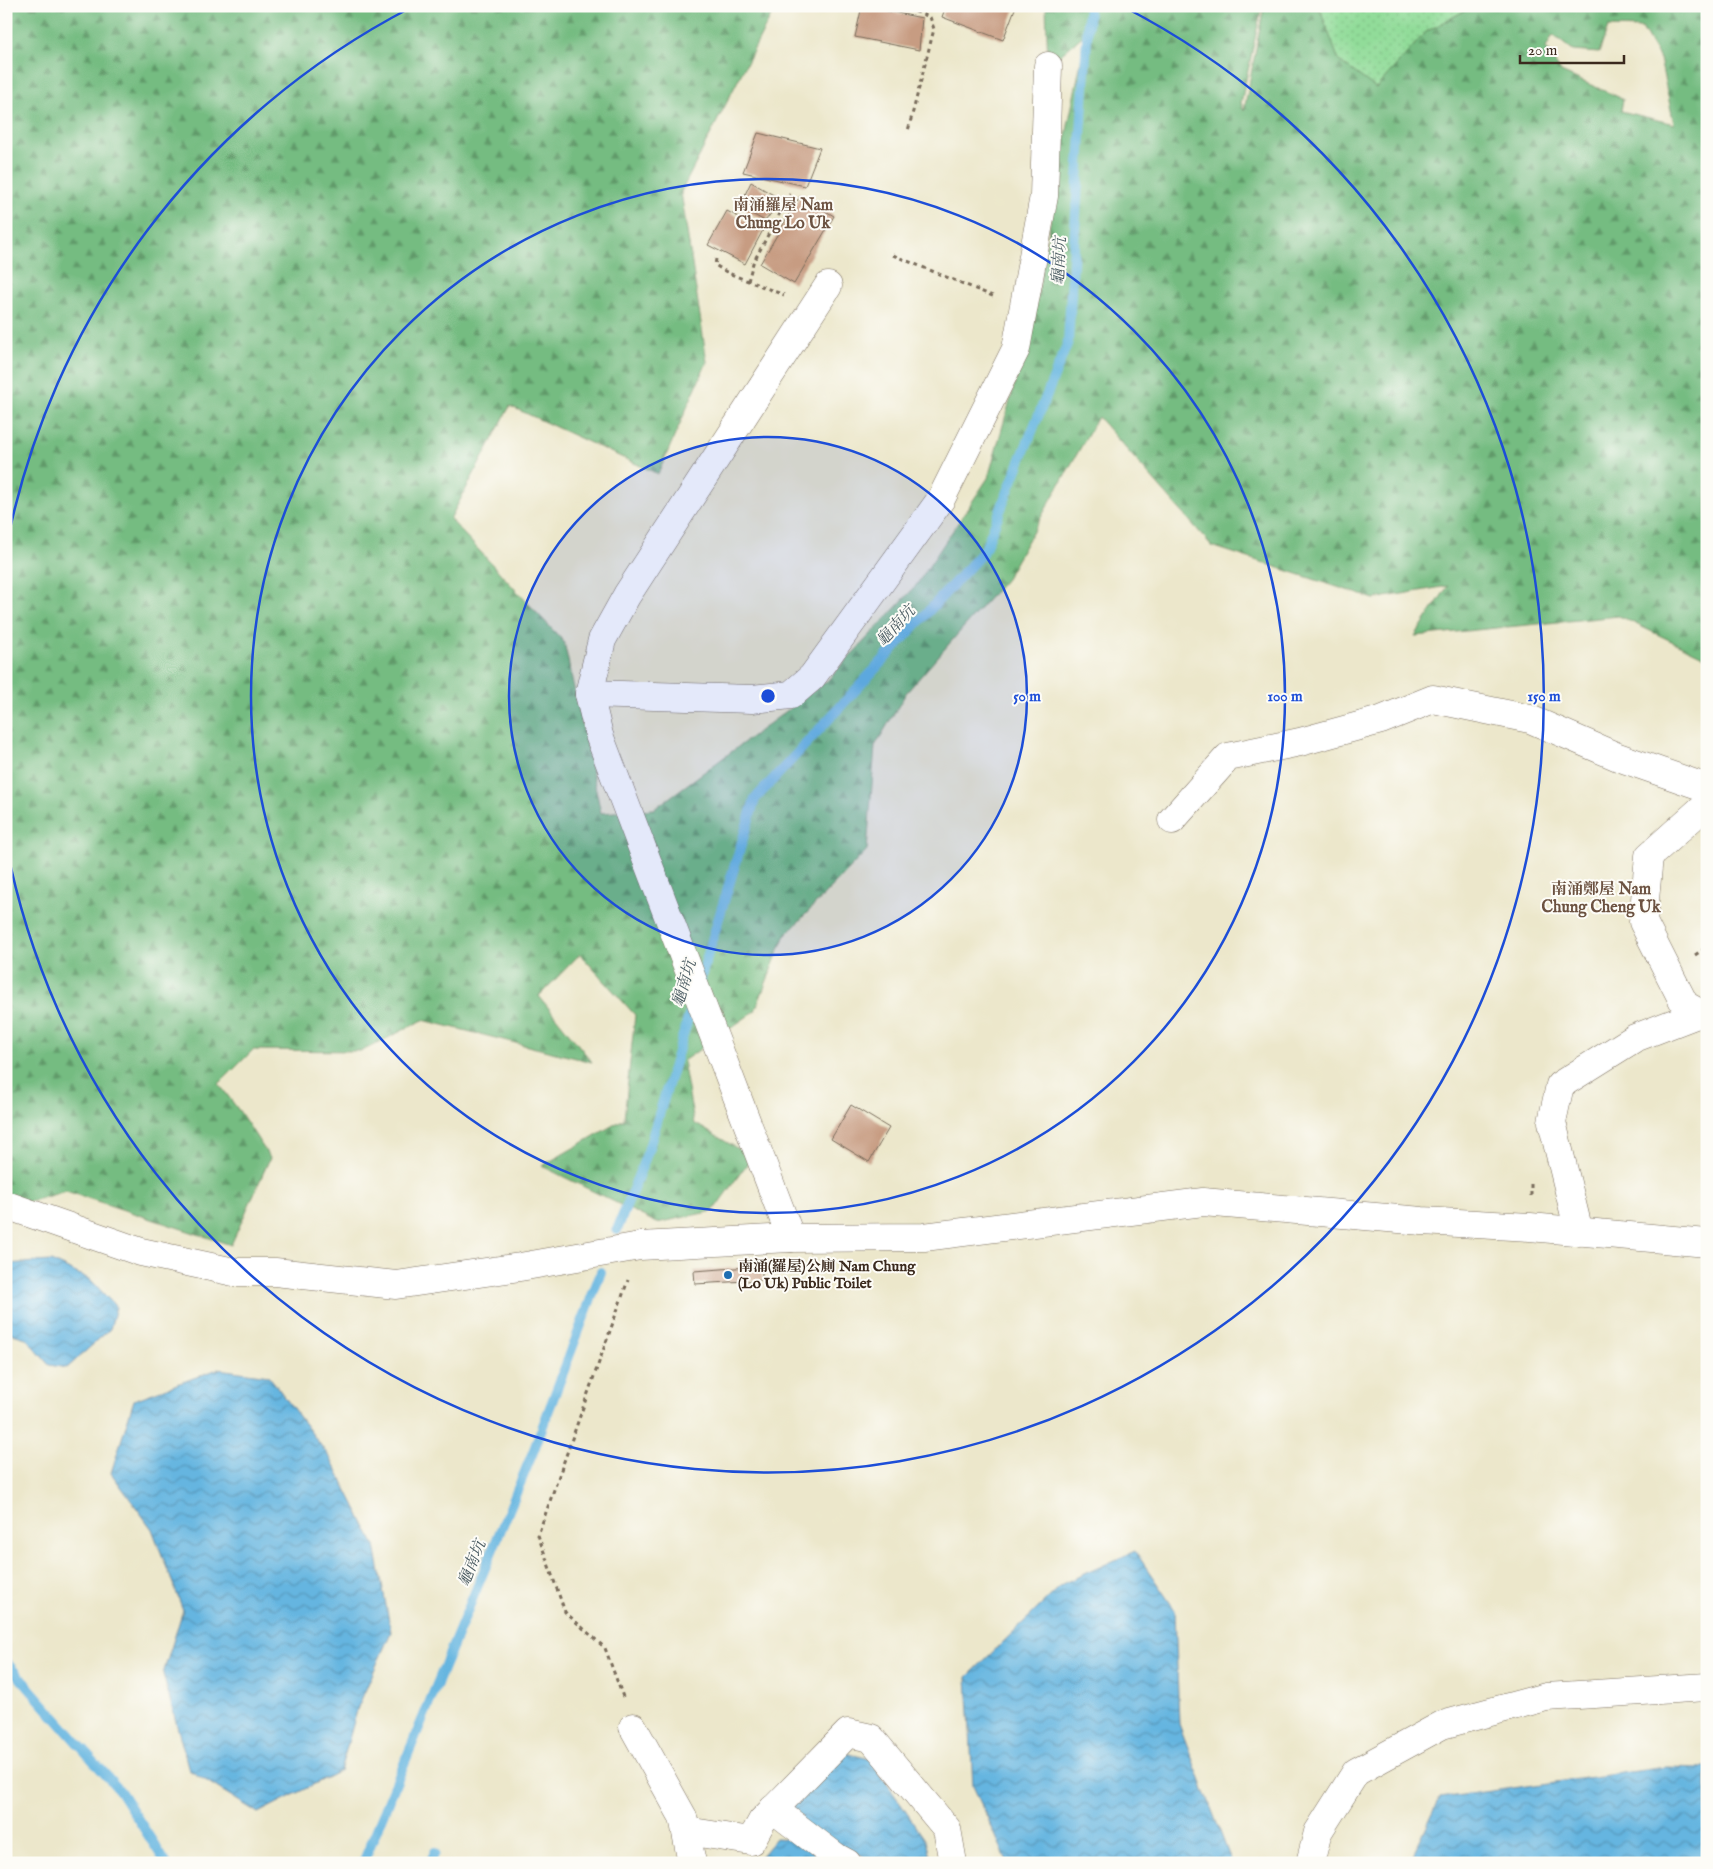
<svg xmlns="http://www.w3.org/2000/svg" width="1713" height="1869" font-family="'IM FELL English','Noto Serif SC',serif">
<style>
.grass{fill:url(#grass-dots);stroke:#66835c}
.forest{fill:url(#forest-firs);stroke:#587350;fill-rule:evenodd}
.water{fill:url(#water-waves);stroke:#50707f}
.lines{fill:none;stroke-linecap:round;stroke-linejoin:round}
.stream{stroke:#65b5e0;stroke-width:10}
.building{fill:#c79c82}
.minor-casing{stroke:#796c5b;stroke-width:29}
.path{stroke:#796c5b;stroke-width:3;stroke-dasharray:4 4;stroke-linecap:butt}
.minor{stroke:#fff;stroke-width:28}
.ring{fill:none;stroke:#1d4ed8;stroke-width:2.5}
.poi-dot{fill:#1f6fb2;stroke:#fdfcf7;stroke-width:2}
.labels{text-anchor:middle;stroke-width:4;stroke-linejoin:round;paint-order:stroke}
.poi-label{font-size:15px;font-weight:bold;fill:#3b2a1e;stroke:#fdfcf7;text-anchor:start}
.neighbourhood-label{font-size:16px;font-weight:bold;fill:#6c5241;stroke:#fdfcf7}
.water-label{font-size:16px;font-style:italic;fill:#4a5b62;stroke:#fdfcf7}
.centre{fill:#1d4ed8;stroke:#fdfcf7;stroke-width:2.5}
.ring-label{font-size:15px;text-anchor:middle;font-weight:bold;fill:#1d4ed8;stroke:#fdfcf7;stroke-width:4;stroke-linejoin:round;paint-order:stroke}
</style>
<defs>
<pattern id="grass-dots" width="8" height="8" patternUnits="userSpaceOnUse" patternTransform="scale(1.25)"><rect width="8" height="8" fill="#91dc99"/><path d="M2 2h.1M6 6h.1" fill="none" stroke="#7ebd83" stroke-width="1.8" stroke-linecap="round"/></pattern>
<pattern id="forest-firs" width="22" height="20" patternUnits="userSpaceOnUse" patternTransform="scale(1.25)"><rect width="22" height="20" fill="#74bc81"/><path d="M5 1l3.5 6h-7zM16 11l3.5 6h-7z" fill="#609969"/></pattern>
<pattern id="water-waves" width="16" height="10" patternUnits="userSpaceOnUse" patternTransform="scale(1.25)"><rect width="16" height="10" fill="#65b5e0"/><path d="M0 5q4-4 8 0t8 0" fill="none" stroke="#5493b5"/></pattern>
</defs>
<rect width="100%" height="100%" fill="#fdfcf7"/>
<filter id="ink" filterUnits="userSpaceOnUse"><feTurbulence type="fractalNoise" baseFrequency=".02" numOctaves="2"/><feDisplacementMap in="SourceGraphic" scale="10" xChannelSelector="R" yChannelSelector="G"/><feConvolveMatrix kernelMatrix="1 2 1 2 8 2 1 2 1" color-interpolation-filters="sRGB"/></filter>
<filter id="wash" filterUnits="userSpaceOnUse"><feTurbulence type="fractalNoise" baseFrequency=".0096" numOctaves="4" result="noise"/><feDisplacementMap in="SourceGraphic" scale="20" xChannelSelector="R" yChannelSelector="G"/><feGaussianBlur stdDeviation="1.12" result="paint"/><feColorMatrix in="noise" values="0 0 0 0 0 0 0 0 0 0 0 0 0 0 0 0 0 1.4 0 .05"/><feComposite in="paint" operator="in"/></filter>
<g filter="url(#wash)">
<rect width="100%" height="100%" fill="#ece7cb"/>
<path class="grass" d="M1311,6H1473L1426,32L1377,88L1331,75Z"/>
<path class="forest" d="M6,6H776L681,192L707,362L658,474L510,406L450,519L564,642L601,813L654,809L827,681L915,587L988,478L1034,316L1060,165L1087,32L1048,66L1046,6H1262L1241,103L1244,111L1264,6H1319L1339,61L1376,88L1426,32L1473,6H1707V658L1619,616L1415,636L1448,586L1374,599L1212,546L1098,417L1006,579L906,693L875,746L867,850L784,937L755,1011L683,1061L694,1123L752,1157L713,1211L657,1223L542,1166L624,1119L635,1015L580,954L539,996L592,1062L423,1020L362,1051L253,1050L219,1084L240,1112L270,1158L231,1245L66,1191L6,1208ZM1608,27L1642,28L1660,59L1674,124L1621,111L1623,99L1561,72L1546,48L1553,35L1573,51L1599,53Z"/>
<g class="water">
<path d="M51,1261L91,1280L116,1307L110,1329L67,1368L49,1365L26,1338L6,1332V1264Z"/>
<path d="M218,1369L269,1376L331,1459L375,1546L391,1632L358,1707L340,1771L258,1813L189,1770L163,1674L183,1610L152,1529L111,1473L134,1400Z"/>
<path d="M1135,1551L1175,1610L1179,1724L1232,1863H1008L973,1786L967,1677L1064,1583Z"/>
<path d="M841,1752L870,1759L926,1841L932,1863H876L805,1826L792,1807Z"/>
<path d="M1666,1767L1707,1768V1863H1409L1440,1798Z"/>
<path d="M776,1838L790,1839L830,1863H755Z"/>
</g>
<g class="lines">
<g class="stream">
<path d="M700,980L755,799L984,551L1068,342L1089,6"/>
<path d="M617,1230L648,1151L694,999"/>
<path d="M6,1662L120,1791L166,1863"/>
<path d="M363,1863L533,1452L601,1272"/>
<path d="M430,1863L435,1852"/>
</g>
</g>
<g id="blocks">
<g class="building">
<path d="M862,6L922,18L919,50L855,37Z"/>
<path d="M946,6H1016L1003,40L942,17Z"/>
<path d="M758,133L820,148L805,186L743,172Z"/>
<path d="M751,182L782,200L765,221L739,207Z"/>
<path d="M800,196L834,216L794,284L760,264Z"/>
<path d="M727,211L763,230L745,264L708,245Z"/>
<path d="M851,1105L889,1128L869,1162L831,1139Z"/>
<path d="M762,1266V1280L695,1284L694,1271Z"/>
</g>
</g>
</g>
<g filter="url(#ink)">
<use href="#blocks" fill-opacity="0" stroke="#796c5b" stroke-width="1"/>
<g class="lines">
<defs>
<g id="minor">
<path d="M589,694L752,699L791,695L812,677L941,499L1016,349L1044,196L1048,66"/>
<path d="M1707,804L1649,856L1643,922L1685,1005L1707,1017"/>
<path d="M1172,820L1228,757L1300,742L1381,720L1433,699L1530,719L1618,757L1707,788"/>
<path d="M6,1205L141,1252L234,1272H275L396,1285L520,1267L640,1246L791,1238L924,1237L1203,1202L1422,1221L1530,1227L1707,1243"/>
<path d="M1579,1232L1552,1122L1560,1085L1635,1038L1700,1013"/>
<path d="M791,1238L599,735L589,694L602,640L627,595L828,286"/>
<path d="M633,1727L683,1817L692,1863"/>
<path d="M773,1809L836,1857L847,1863"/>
<path d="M686,1831L751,1841L762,1821L848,1733L871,1738L947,1829L953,1863"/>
<path d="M1310,1863L1318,1832L1356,1772L1442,1725L1546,1697L1707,1687"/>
</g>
</defs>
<use href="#minor" class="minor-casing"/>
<g class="path">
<path d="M900,6L930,17L934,29L908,131"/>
<path d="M893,255L995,297"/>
<path d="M716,259L715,265L728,273L784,295"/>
<path d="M748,281L753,263L790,194"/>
<path d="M1695,955L1707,947"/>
<path d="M1531,1196V1180"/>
<path d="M623,1697L605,1648L565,1612L538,1535L628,1280"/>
</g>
<use href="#minor" class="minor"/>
</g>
</g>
<circle cx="768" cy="696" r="259" fill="#1d4ed8" fill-opacity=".12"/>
<g class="ring">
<circle cx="768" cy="696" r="259"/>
<circle cx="768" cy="696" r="517"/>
<path d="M6 548A776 776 0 0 1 410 8M1126 8A776 776 0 1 1 6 844"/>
</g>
<circle class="poi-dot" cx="728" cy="1275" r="5"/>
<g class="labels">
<g class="poi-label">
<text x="738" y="1271">南涌(羅屋)公廁 Nam Chung<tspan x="738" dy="17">(Lo Uk) Public Toilet</tspan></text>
</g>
<g class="neighbourhood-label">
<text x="783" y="210">南涌羅屋 Nam<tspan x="783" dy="18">Chung Lo Uk</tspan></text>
<text x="1601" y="894">南涌鄭屋 Nam<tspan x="1601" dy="18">Chung Cheng Uk</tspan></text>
</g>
<g class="water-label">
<text transform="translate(1058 261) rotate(-87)" y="6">龜南坑</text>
<text transform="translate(895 625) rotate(-47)" y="6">龜南坑</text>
<text transform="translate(683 983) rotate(-73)" y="6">龜南坑</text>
<text transform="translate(471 1563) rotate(-68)" y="6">龜南坑</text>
</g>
</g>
<circle cx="768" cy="696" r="8" class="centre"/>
<g class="ring-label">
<text x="1027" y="701">50 m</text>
<text x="1285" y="701">100 m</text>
<text x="1544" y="701">150 m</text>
</g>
<rect width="1713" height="1869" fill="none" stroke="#fdfcf7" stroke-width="25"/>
<path d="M1520 55v8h104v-8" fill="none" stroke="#3b2a1e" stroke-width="2.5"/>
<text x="1528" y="55" font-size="15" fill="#3b2a1e" stroke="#fdfcf7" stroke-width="4" paint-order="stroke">20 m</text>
</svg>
